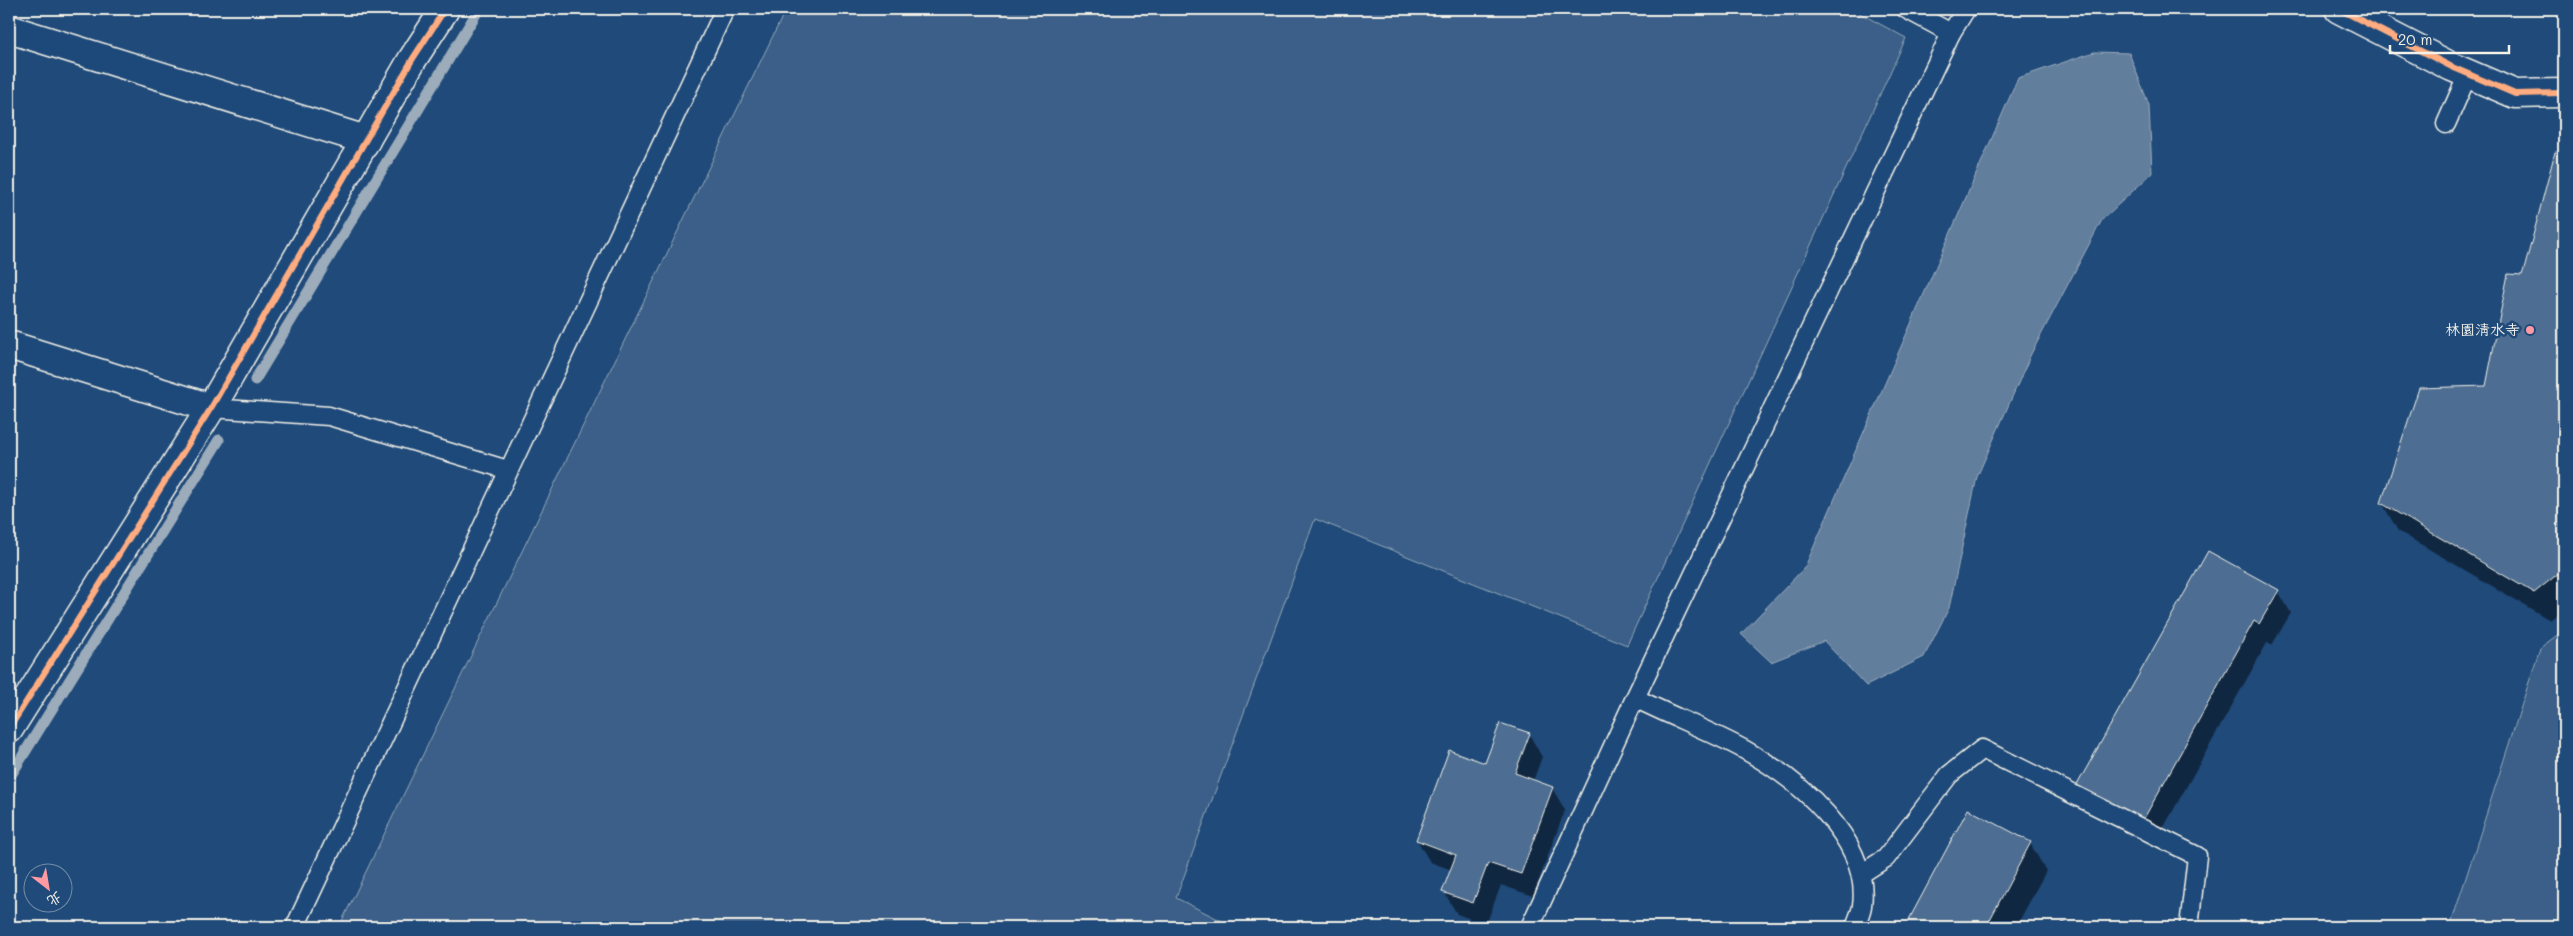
<svg xmlns="http://www.w3.org/2000/svg" width="2573" height="936" font-family="Mali,'LXGW WenKai TC',sans-serif">
<style>
.green{fill:#3a5f88;stroke:#97a8b8}
.water{fill:#627e9d;stroke:#9cacbb}
.shadow{fill:#0007}
.lines{fill:none;stroke-linecap:round;stroke-linejoin:round}
.stream{stroke:#9cacbb;stroke-width:11}
.building{fill:#4d6e92;stroke:#f4f1e8}
.service-casing{stroke:#f4f1e8;stroke-width:21}
.minor-casing{stroke:#f4f1e8;stroke-width:31}
.tertiary-casing{stroke:#f4f1e8;stroke-width:31}
.service{stroke:#1f4a7a;stroke-width:18}
.minor{stroke:#1f4a7a;stroke-width:28}
.tertiary{stroke:#1f4a7a;stroke-width:28}
.cycleway-casing{stroke:#1f4a7a;stroke-width:9}
.cycleway{stroke:#ffac80;stroke-width:6}
.poi-dot{fill:#ff9aa2;stroke:#1f4a7a;stroke-width:2}
.labels{text-anchor:middle;stroke-width:5;stroke-linejoin:round;paint-order:stroke}
.poi-label{font-size:15px;fill:#f4f1e8;stroke:#1f4a7a;text-anchor:end}
</style>
<rect width="100%" height="100%" fill="#1f4a7a"/>
<filter id="ink" filterUnits="userSpaceOnUse"><feTurbulence type="fractalNoise" baseFrequency=".02" numOctaves="2"/><feDisplacementMap in="SourceGraphic" scale="10" xChannelSelector="R" yChannelSelector="G"/><feConvolveMatrix kernelMatrix="1 2 1 2 8 2 1 2 1" color-interpolation-filters="sRGB"/></filter>
<g filter="url(#ink)">
<g class="green">
<path d="M786,9H1852L1906,38L1627,645L1315,519L1176,898L1234,927H339Z"/>
<path d="M2564,630V927H2450L2540,648Z"/>
</g>
<path class="water" d="M2094,52L2129,53L2149,105L2152,173L2102,220L2031,354L1977,477L1949,608L1924,657L1866,686L1824,641L1771,662L1741,634L1805,567L2018,78Z"/>
<g class="shadow">
<path d="M2556,153L2564,154V609L2550,620L2398,531L2382,503L2487,387L2522,276Z"/>
<path d="M2278,591L2291,613L2272,645L2267,643L2155,843L2091,808L2078,785Z"/>
<path d="M1529,734L1542,757L1533,781L1552,788L1565,810L1533,896L1501,885L1486,925L1457,914L1444,892L1452,870L1430,862L1417,840L1486,765Z"/>
<path d="M1968,811L2030,843L2046,871L2016,927H1906Z"/>
</g>
<g class="lines">
<g class="stream">
<path d="M255,380L479,9"/>
<path d="M9,778L219,440"/>
</g>
</g>
<g class="building">
<path d="M2555,152L2564,153V569L2534,593L2381,503L2419,388L2486,386L2508,274L2522,275L2525,266Z"/>
<path d="M2208,551L2279,590L2259,624L2254,621L2142,822L2077,785Z"/>
<path d="M1500,723L1530,733L1515,773L1553,787L1521,874L1488,863L1473,903L1442,892L1456,855L1416,840L1449,750L1485,763Z"/>
<path d="M1968,809L2031,842L1986,927H1905Z"/>
<path d="M2063,922L2074,927H2060Z"/>
</g>
<g class="lines">
<defs>
<g id="service">
<path d="M1906,9L1951,33"/>
<path d="M2446,124L2468,74"/>
<path d="M211,408L329,416L508,470"/>
<path d="M1635,698C1671,716 1710,731 1745,750C1797,779 1871,839 1862,906C1861,913 1857,920 1855,927"/>
<path d="M1861,874L1886,858L1949,775L1982,749L2197,856L2189,927"/>
<path d="M295,927L725,9"/>
<path d="M1530,927L1635,698L1951,33L1966,9"/>
</g>
<g id="minor">
<path d="M9,29L366,140"/>
<path d="M9,345L211,408"/>
<path d="M9,729L211,408L412,60L445,9"/>
</g>
<path id="tertiary" d="M2339,9L2452,67L2515,94L2564,93"/>
</defs>
<use href="#service" class="service-casing"/>
<use href="#minor" class="minor-casing"/>
<use href="#tertiary" class="tertiary-casing"/>
<use href="#service" class="service"/>
<use href="#minor" class="minor"/>
<use href="#tertiary" class="tertiary"/>
<defs>
<g id="cycleway">
<path d="M2339,9L2452,67L2515,94L2564,93"/>
<path d="M9,729L211,408L412,60L445,9"/>
</g>
</defs>
<use href="#cycleway" class="cycleway-casing"/>
<use href="#cycleway" class="cycleway"/>
</g>
</g>
<circle class="poi-dot" cx="2530" cy="330" r="5"/>
<g class="labels">
<g class="poi-label">
<text x="2520" y="335">林園清水寺</text>
</g>
</g>
<rect width="2573" height="936" fill="none" stroke="#1f4a7a" stroke-width="30"/>
<rect x="15" y="15" width="2543" height="906" fill="none" stroke="#f4f1e8" stroke-width="2" filter="url(#ink)"/>
<g transform="translate(48 888) rotate(149)"><circle r="24" fill="#1f4a7a" stroke="#748da6"/>
<path d="M0-4L9 19L0 12L-9 19Z" fill="#ff9aa2"/>
<text y="-8" font-size="14" font-weight="bold" text-anchor="middle" fill="#f4f1e8">北</text>
</g>
<path d="M2390 45v8h119v-8" fill="none" stroke="#f4f1e8" stroke-width="2.5"/>
<text x="2398" y="45" font-size="15" fill="#f4f1e8" stroke="#1f4a7a" stroke-width="4" paint-order="stroke">20 m</text>
</svg>
